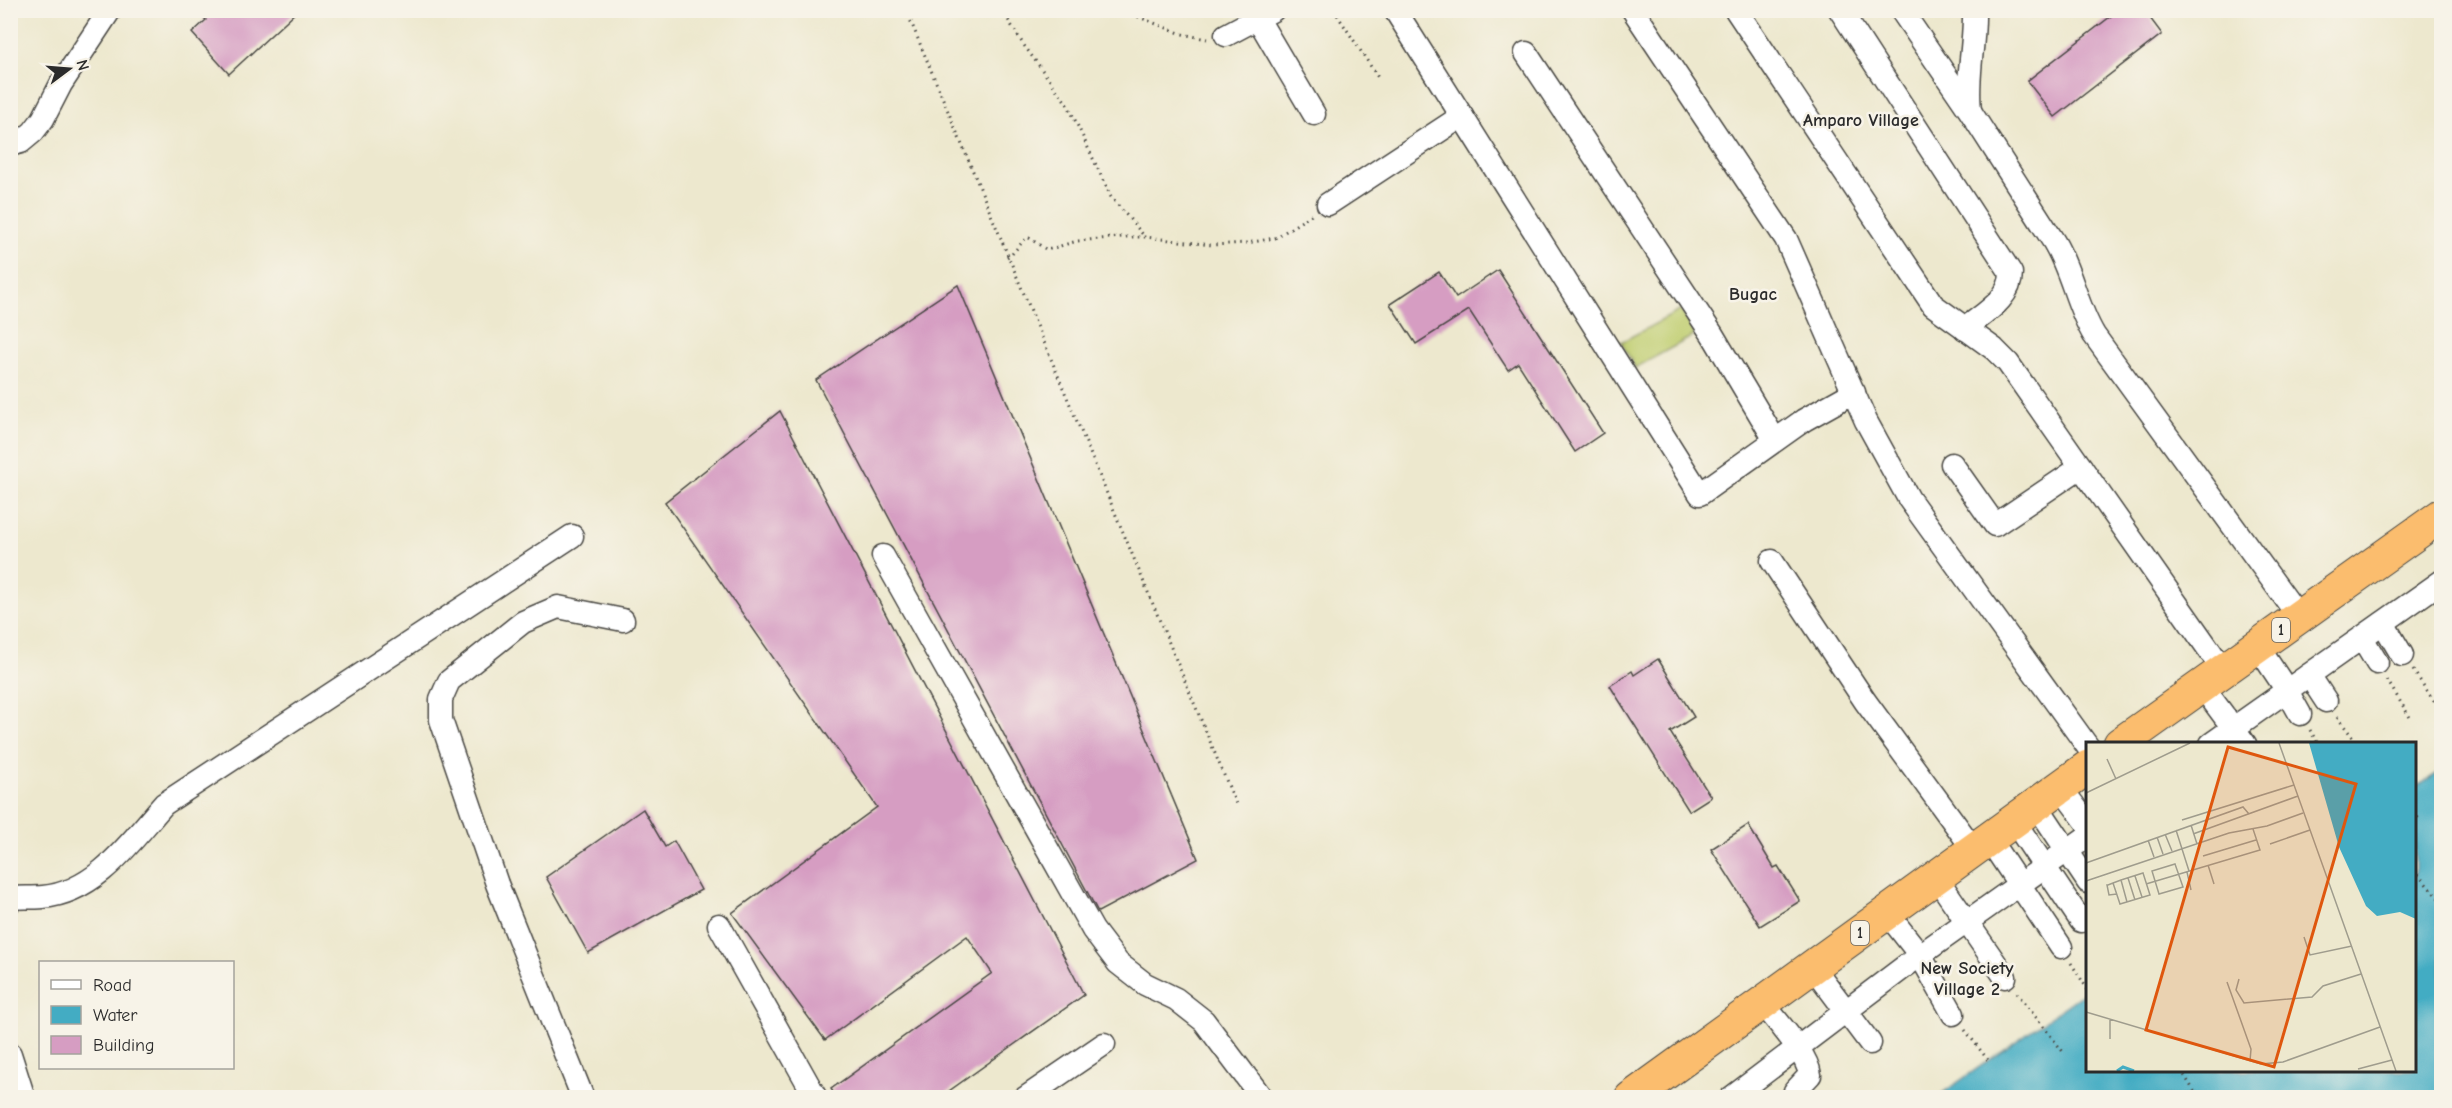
<svg xmlns="http://www.w3.org/2000/svg" width="2452" height="1108" font-family="'Comic Neue',sans-serif">
<style>
.green{fill:#c0ce70;stroke:#767c4e;stroke-width:1.5}
.water{fill:#43acc3;stroke:#376c77;stroke-width:1.5}
.building{fill:#d69dc2}
.lines{fill:none;stroke-linecap:round;stroke-linejoin:round}
.minor-casing{stroke:#484743;stroke-width:25}
.highway-casing{stroke:#484743;stroke-width:35}
.path{stroke:#484743;stroke-width:3;stroke-dasharray:1.5 4.5;stroke-linecap:butt}
.minor{stroke:#fff;stroke-width:22}
.highway{stroke:#fbbd6e;stroke-width:33}
.labels{text-anchor:middle;stroke-width:5;stroke-linejoin:round;paint-order:stroke}
.shield{fill:#f7f3e8;stroke:#686764;stroke-width:1.5}
.shield-label{font-size:15px;font-weight:bold;fill:#2b2b2b}
.neighbourhood-label{font-size:18px;font-weight:bold;fill:#2b2b2b;stroke:#f7f3e8}
.inset-river{fill:none;stroke:#43acc3;stroke-width:3}
.inset-road{fill:none;stroke:#9f9c8d;stroke-width:1.5}
.view{fill:#df570e;fill-opacity:0.15;stroke:#df570e;stroke-width:3}
.inset-edge{fill:none;stroke:#2b2b2b;stroke-width:3}
</style>
<rect width="100%" height="100%" fill="#f7f3e8"/>
<filter id="ink" filterUnits="userSpaceOnUse"><feTurbulence type="fractalNoise" baseFrequency=".0167" numOctaves="2"/><feDisplacementMap in="SourceGraphic" scale="12" xChannelSelector="R" yChannelSelector="G"/><feConvolveMatrix kernelMatrix="1 2 1 2 8 2 1 2 1" color-interpolation-filters="sRGB"/></filter>
<filter id="wash" filterUnits="userSpaceOnUse"><feTurbulence type="fractalNoise" baseFrequency=".008" numOctaves="4" result="noise"/><feDisplacementMap in="SourceGraphic" scale="24" xChannelSelector="R" yChannelSelector="G"/><feGaussianBlur stdDeviation="1.35" result="paint"/><feColorMatrix in="noise" values="0 0 0 0 0 0 0 0 0 0 0 0 0 0 0 0 0 1.4 0 .05"/><feComposite in="paint" operator="in"/></filter>
<g filter="url(#wash)">
<rect width="100%" height="100%" fill="#ede8ce"/>
<path class="green" d="M1681,310L1695,335L1635,368L1621,342Z"/>
<path class="water" d="M2441,771V1097H1937L2087,991L2088,1070H2414L2415,788Z"/>
<g id="blocks">
<g class="building">
<path d="M197,10H298L229,74L192,33L206,20Z"/>
<path d="M2119,10H2144L2162,34L2055,117L2027,81Z"/>
<path d="M1498,270L1603,433L1575,452L1518,363L1508,370L1469,310L1416,344L1390,304L1439,272L1456,298Z"/>
<path d="M958,285L1198,859L1098,912L816,380Z"/>
<path d="M780,411L1084,995L939,1098H837L831,1089L992,973L967,936L825,1040L732,913L877,807L665,502Z"/>
<path d="M1658,659L1694,717L1670,732L1711,797L1689,811L1610,686L1632,671L1634,675Z"/>
<path d="M643,809L665,847L674,841L701,890L588,953L546,877Z"/>
<path d="M1748,825L1774,868L1778,866L1800,901L1760,926L1711,849Z"/>
</g>
</g>
</g>
<g filter="url(#ink)">
<use href="#blocks" fill-opacity="0" stroke="#484743" stroke-width="1.5"/>
<g class="lines">
<defs>
<g id="minor">
<path d="M1395,10L1700,494L1804,420L1854,392"/>
<path d="M1633,10L1786,239L1866,421L1909,499L2088,747"/>
<path d="M1736,10L1933,305L1994,349L2008,363L2224,671"/>
<path d="M1840,10L2011,273C2011,299 1984,313 1965,329"/>
<path d="M1901,10L1970,111L2054,242C2072,272 2076,305 2094,335L2299,617"/>
<path d="M1258,19L1314,114"/>
<path d="M1226,35L1273,10"/>
<path d="M1526,53L1712,334L1775,440"/>
<path d="M1970,110C1966,77 1975,44 1974,10"/>
<path d="M10,145L21,142L33,132L43,119L61,84L110,10"/>
<path d="M1328,204L1462,116"/>
<path d="M1952,464L1995,525L2081,467"/>
<path d="M883,556L1093,930L1118,963L1145,984L1176,999L1204,1021L1262,1098"/>
<path d="M1772,561L1865,701L1974,850"/>
<path d="M2383,623L2402,655"/>
<path d="M2362,638L2377,663"/>
<path d="M2258,647L2286,689L2300,714"/>
<path d="M2309,675L2326,701"/>
<path d="M2202,686L2245,744"/>
<path d="M2211,744L2442,581"/>
<path d="M2060,787L2088,824"/>
<path d="M2036,804L2088,882"/>
<path d="M2014,821L2081,921"/>
<path d="M1989,839L2061,947"/>
<path d="M1936,877L2005,977"/>
<path d="M10,898C21,897 32,898 43,897C97,892 131,841 164,804L572,536"/>
<path d="M1887,913L1920,955L1953,1014"/>
<path d="M719,925L816,1098"/>
<path d="M1813,967L1870,1043"/>
<path d="M1763,1003C1777,1022 1807,1053 1810,1075L1795,1091L1796,1098"/>
<path d="M10,1054L24,1098"/>
<path d="M583,1098L497,884L441,720V699L449,681L523,622L558,607L623,620"/>
<path d="M1025,1098L1104,1044"/>
<path d="M1731,1098L1920,955L2088,836"/>
</g>
<g id="highway">
<path d="M2120,744L2442,515"/>
<path d="M1631,1098L2088,767"/>
</g>
</defs>
<use href="#minor" class="minor-casing"/>
<use href="#highway" class="highway-casing"/>
<g class="path">
<path d="M906,10L1236,804"/>
<path d="M1002,10L1023,44L1068,105L1111,197L1145,237"/>
<path d="M1121,10L1182,34L1207,39"/>
<path d="M1334,10L1379,79"/>
<path d="M1007,257L1012,254L1026,238H1029L1047,250L1077,241L1122,237H1145L1212,245L1247,243L1275,238L1313,214"/>
<path d="M2413,670L2442,713"/>
<path d="M2387,680L2411,719"/>
<path d="M2337,717L2358,744"/>
<path d="M2310,730L2318,744"/>
<path d="M2414,812L2420,820"/>
<path d="M2414,870L2442,902"/>
<path d="M2071,963L2088,990"/>
<path d="M2017,993L2064,1053"/>
<path d="M1965,1030L1988,1060"/>
<path d="M2181,1070L2194,1091L2203,1096"/>
</g>
<use href="#minor" class="minor"/>
<use href="#highway" class="highway"/>
</g>
</g>
<g class="labels">
<g class="shield">
<rect x="2272" y="618" width="18" height="24" rx="4.5"/>
<rect x="1851" y="921" width="18" height="24" rx="4.5"/>
</g>
<g class="shield-label">
<text x="2281" y="635">1</text>
<text x="1860" y="938">1</text>
</g>
<g class="neighbourhood-label">
<text x="1861" y="126">Amparo Village</text>
<text x="1753" y="300">Bugac</text>
<text x="1967" y="974">New Society<tspan x="1967" dy="21">Village 2</tspan></text>
</g>
</g>
<g transform="translate(2086 742)">
<rect width="330" height="330" fill="#ede8ce"/>
<path d="M223,1H330V177L314,170L291,174L280,164L253,105Z" fill="#43acc3"/>
<path class="inset-river" d="M31,329L37,325L48,329"/>
<path class="inset-road" d="M193,1L310,329M21,17L30,37M0,51L104,1M96,78L208,43M105,83L111,102M90,88L103,129M79,92L86,109M107,92L212,54M71,95L77,112M62,98L68,115M184,102L224,88M117,114L170,98M0,121L157,65L163,72M89,122L97,145L73,152L66,129ZM122,123L128,142M101,130L105,148M49,134L56,155M42,136L49,158M35,138L41,160M0,139L143,91L181,84L217,71M27,141L34,162L64,153L57,131L35,138L27,141L22,143H21L23,153L31,152M60,142L174,108L167,87M218,195L224,213L266,204M153,237L150,248L158,261L226,255L237,244L275,232M141,240L165,307L164,319M0,270L175,322L197,320L294,285M24,277V297M272,327L306,318"/>
<path class="view" d="M142,5L270,42L188,325L60,288Z"/>
<rect width="330" height="330" class="inset-edge"/>
</g>
<rect width="2452" height="1108" fill="none" stroke="#f7f3e8" stroke-width="36"/>
<rect x="39" y="961" width="195" height="108" fill="#f7f3e8" stroke="#a5a39c" stroke-width="1.5"/>
<rect x="51" y="980" width="30" height="9" fill="#ffffff" stroke="#a5a39c" stroke-width="1.5"/>
<text x="93" y="991" font-size="18" fill="#2b2b2b">Road</text>
<rect x="51" y="1006" width="30" height="18" fill="#43acc3" stroke="#a5a39c" stroke-width="1.5"/>
<text x="93" y="1021" font-size="18" fill="#2b2b2b">Water</text>
<rect x="51" y="1036" width="30" height="18" fill="#d69dc2" stroke="#a5a39c" stroke-width="1.5"/>
<text x="93" y="1051" font-size="18" fill="#2b2b2b">Building</text>
<g transform="translate(69 69) rotate(74)" stroke="#f7f3e8" stroke-width="4.5" paint-order="stroke">
<path d="M0-4.5L10 22L0 15L-10 22Z" fill="#2b2b2b"/>
<text y="-9" font-size="16" font-weight="bold" text-anchor="middle" fill="#2b2b2b">N</text>
</g>
</svg>
